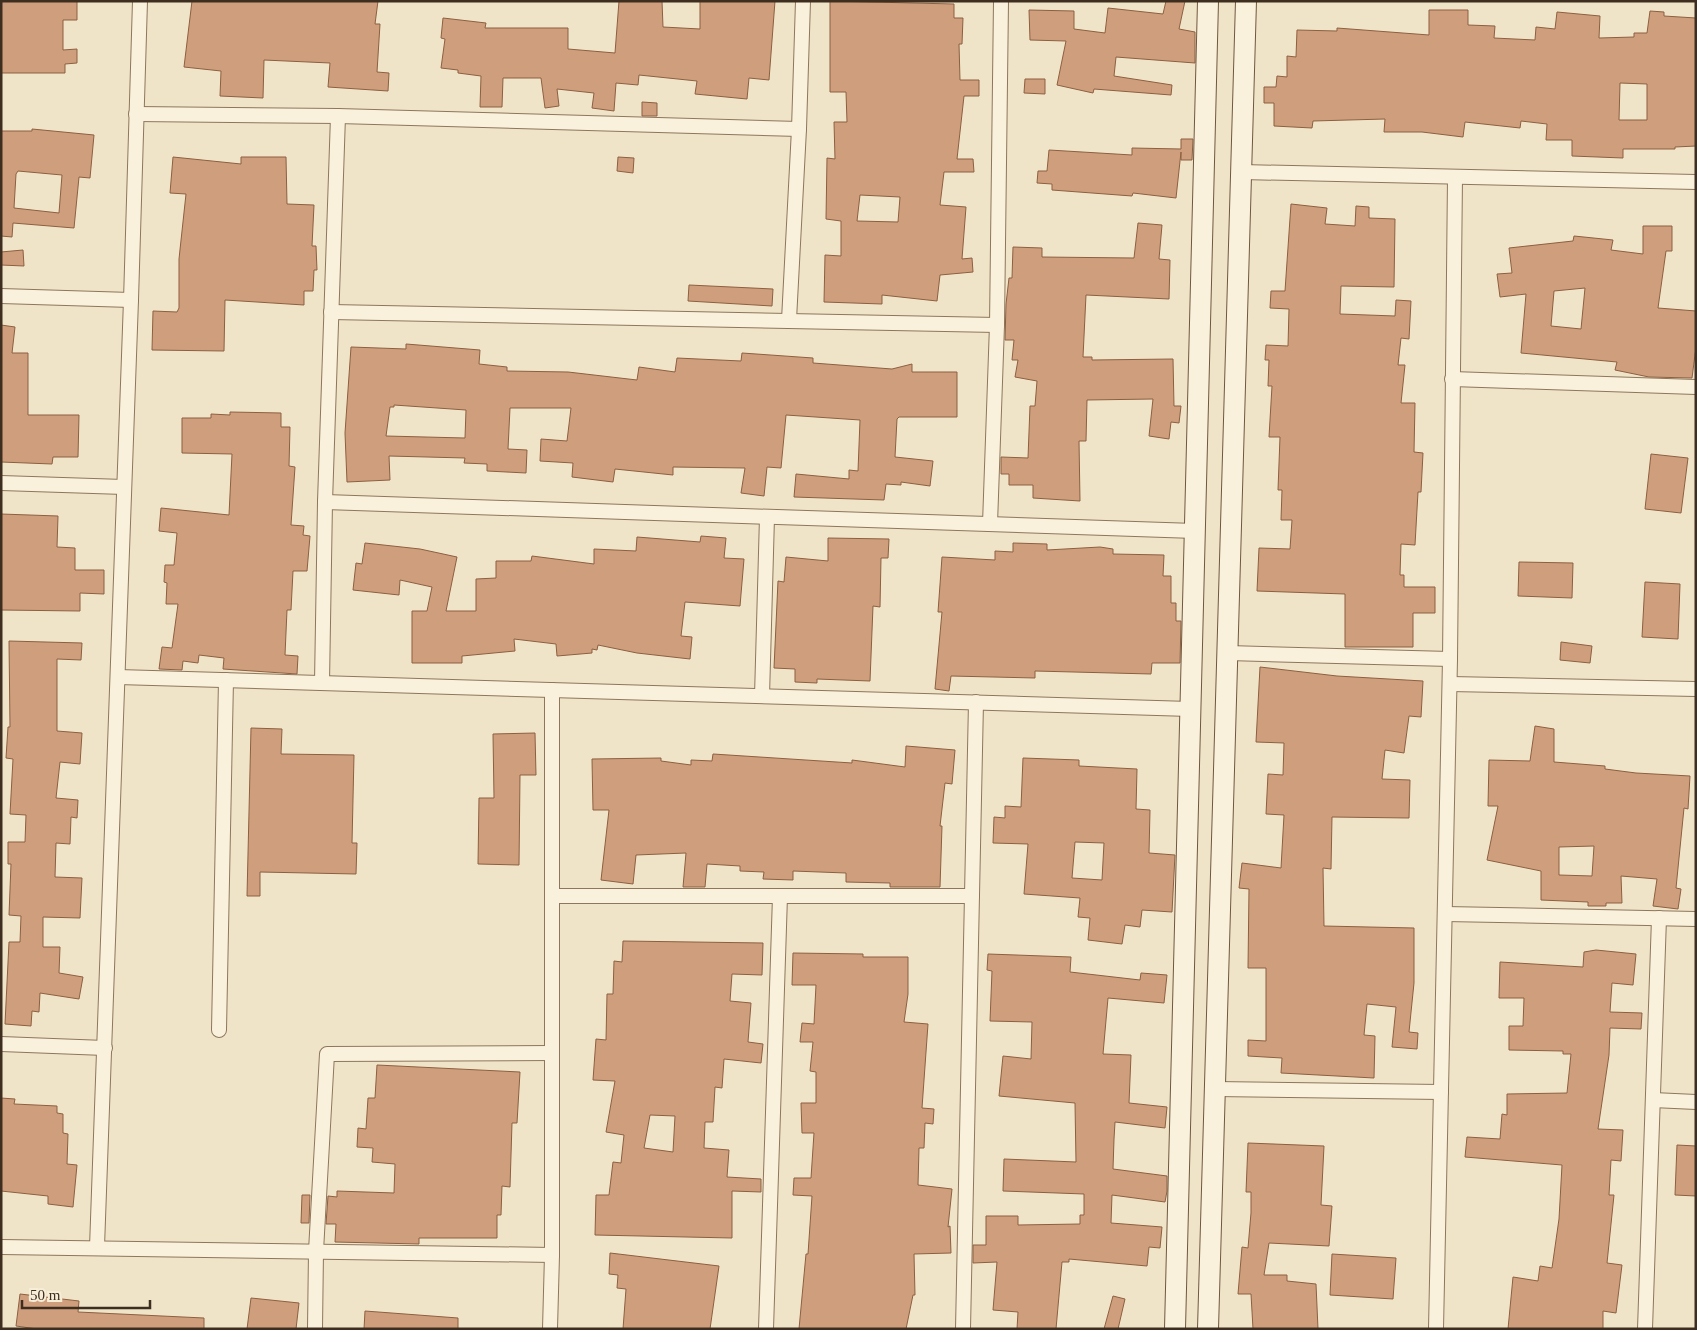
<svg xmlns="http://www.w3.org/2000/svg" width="1697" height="1330" font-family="'Times New Roman',serif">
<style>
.building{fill:#cf9f7d;stroke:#8d5f41;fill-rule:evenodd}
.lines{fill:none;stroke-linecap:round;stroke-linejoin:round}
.street-casing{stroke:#8d765c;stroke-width:16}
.secondary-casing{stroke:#6f573f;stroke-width:22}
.street{stroke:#faf1dc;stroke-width:14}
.secondary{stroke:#faf1dc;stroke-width:20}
</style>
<rect width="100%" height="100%" fill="#f0e4c8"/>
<g class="building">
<path d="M1,1H77V20H63V50L77,49V63L65,64V73H1Z"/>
<path d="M192,1H378L375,24H380L377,72L389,73L388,91L328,87L330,63L264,60L263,98L220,96L221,71L184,67Z"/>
<path d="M619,1H662L663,27L700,29V1H775L769,80L749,78L747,99L695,94L697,81L639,75L638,85L616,83L614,111L592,108L594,93L557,89L559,106L545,108L541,78H503L502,107H480L481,76L458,73V70L441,68L445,39L441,38L443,18L486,23L485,28H568V49L615,53Z"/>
<path d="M830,1L954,4V18H963L962,44H959L960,80H979V96H964L957,159H973L974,172H944L940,205L966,207L962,259L972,258L973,272L940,275L937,301L882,295V304L824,302L825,255L841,256V221L826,219L827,158L835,159L834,122H847L846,92H830ZM860,195L900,197L898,222L857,221Z"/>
<path d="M1166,1H1185L1179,29L1195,32V63L1116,57L1114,76L1172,85L1171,95L1094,89L1093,93L1057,85L1066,41L1030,40L1029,10L1074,11V29L1105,33L1108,8L1163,14Z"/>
<path d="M1429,10H1468V25L1495,26L1494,38L1535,40L1536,27L1555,29L1557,12L1600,16L1599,38L1634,37V33H1647L1650,11L1664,12V16L1696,18V146L1675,147V149H1623V158L1572,156V140H1546L1547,124L1521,121L1520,128L1465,122L1463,137L1422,132H1384L1385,119L1313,121L1312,128L1274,126V103H1264V87H1276L1277,76L1287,77V56L1296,57L1297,30L1337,31V28L1429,35ZM1620,83L1647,84V120H1619Z"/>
<path d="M1025,79H1045V94L1024,93Z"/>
<path d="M642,102L657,103V116H642Z"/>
<path d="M32,129L94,135L90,178L79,177L74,228L13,223L12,237L1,236V131H32ZM18,171L62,175L59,213L14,208L16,174Z"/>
<path d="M1181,139H1193L1192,160H1181V152L1176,198L1133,193L1132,196L1052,190V184L1037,183L1038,171H1047L1049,150L1132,155V148L1181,149Z"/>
<path d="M173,157L241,164V157H286L287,204L314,205L312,246H316L317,270H314L313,291H304V305L225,300L224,351L152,350L153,311L177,312L179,308V259L186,194L170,193Z"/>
<path d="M618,157L634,158L633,173L617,171Z"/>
<path d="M1291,204L1327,208L1325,224L1355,226L1356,206L1369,207V218L1395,219L1394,287L1341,286L1340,314L1395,316L1396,300L1411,301L1409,339L1401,338L1398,365H1405L1401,403H1415L1414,452L1423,453L1421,492H1418L1415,545L1401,544L1400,575H1404V587H1435V613H1413V647H1345V594L1257,591L1259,548L1290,549L1292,520H1281L1282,490H1278L1280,437H1269L1272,386H1268L1269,360H1265L1266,345L1288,346L1289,309L1270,308L1271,291H1285Z"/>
<path d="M1138,223L1162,225L1159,259L1170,260L1169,299L1086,295L1083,357H1092V360L1173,359L1174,406H1181L1179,423L1171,422L1169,439L1149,436L1153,399L1087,400L1086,441H1079L1080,501L1033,498V485H1009V474H1001V457L1028,458L1030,406H1035L1037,381L1015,377L1018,360H1012L1014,340H1005L1006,304L1009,278H1012L1013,247L1042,248V257L1134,258Z"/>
<path d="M1643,226H1672V251H1666L1658,308L1696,311V347L1692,378L1649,377L1615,370L1617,362L1521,353L1526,294L1500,297L1497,274L1512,273L1509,248L1573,241L1574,236L1613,240L1611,250L1643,254ZM1585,288L1581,329L1551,326L1554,291Z"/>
<path d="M23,250L24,266L1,265V252Z"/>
<path d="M689,285L773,289L772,306L688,301Z"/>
<path d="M1,325L15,327L12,353H28V415H79L78,457H53L52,464L1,462Z"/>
<path d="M406,344L480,350L479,364L507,367V371L568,372L637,380L639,367L675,372L677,358L741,361L742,353L813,358V363L892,369L912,364V372H957V417H899L897,419L895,457L933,461L930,486L901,482V485L886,484L884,500L794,497L796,474L849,479V470L858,471L860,420L786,415L781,468L767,467L764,496L741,493L745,468L673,467V475L615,469L613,482L572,477L573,463L540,461L541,439L567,441L571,408H510L508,449L527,450L526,473L487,471V464L464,463L465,458L389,456L390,480L347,482L345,433L351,347L406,349ZM394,405L466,410L465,438L386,436L390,407H394Z"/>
<path d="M230,412L281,413V427H290L289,466L295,467L291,525L304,526L303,535L310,536L307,571H293L291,610H287L285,655L298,656L297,674L223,669L224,658L199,655L198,663L183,661L182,670L159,669L162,647L172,648L178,604H166L167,583L164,582L165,565H174L177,533L159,531L161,508L229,515L232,454L182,453V418H211V414L230,415Z"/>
<path d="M1651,454L1688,458L1681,513L1645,509Z"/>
<path d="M1,514L58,516L57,547L75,548V570H104V594L80,593V611L1,610Z"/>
<path d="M701,536L726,538L724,558L744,559L740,606L685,602L681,636L692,637L690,659L637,653L598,645L597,650L592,649V653L557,656L556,644L514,639L515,651L462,656V663H412V611H427L432,587L400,580L399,595L353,590L356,563L362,564L365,543L420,549L457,557L446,611H476V579L496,578V561H531L532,556L594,564V549L636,551L637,537L700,542Z"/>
<path d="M828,538L889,539L888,558H881L880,607L873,606L870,681L817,679V683L795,682V669L774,668L778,581L784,582L786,557L828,561Z"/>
<path d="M1013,543L1047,544V550L1100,547L1113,549V554L1164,555L1163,576H1171V603H1176V621H1181L1180,663H1152L1151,674L1035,671V678L951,676L949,691L935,689L942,612H938L942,557L995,560V551L1013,552Z"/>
<path d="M1519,562L1573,563L1572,598L1518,596Z"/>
<path d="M1645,582L1680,584L1678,639L1642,637Z"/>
<path d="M9,641L82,643L81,660L57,659V731L82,733L80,764L60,762L56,798L78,800L77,818L71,817L70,844L56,843L55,877L82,878L80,918L43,917V947H60L59,973L83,977L79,999L40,993L39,1012L32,1011L31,1026L5,1024L9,942H20L21,916L9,915L11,864H8V842H25L26,815L10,814L13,759L6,758L8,727H10Z"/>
<path d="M1561,642L1592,646L1590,663L1560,660Z"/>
<path d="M1260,667L1337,676L1423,681L1421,717L1409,716L1404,753L1385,750L1382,779L1410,780L1409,818L1332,817L1331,869L1323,868L1324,926L1414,928V983L1409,1032L1418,1033L1417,1049L1392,1047L1396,1007L1367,1004L1364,1035L1375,1036L1374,1078L1281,1073L1282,1058L1248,1056V1040L1266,1041V968H1248L1249,889L1239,888L1242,863L1281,868L1284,815L1266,814L1268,774L1283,775L1284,743L1256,742Z"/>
<path d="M1535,726L1554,729V762L1605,766V769L1636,773L1690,776L1688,809L1684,808L1676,888L1681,889L1678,909L1653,906L1657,879L1621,876L1622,903H1606V906H1588V902L1541,900V871L1487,860L1498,806H1488L1489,760L1530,761ZM1594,846L1592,876L1559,875V847Z"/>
<path d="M251,728L282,729L281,754L354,755L352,843H357L356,874L260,872V896H247Z"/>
<path d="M535,733L536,775H520L519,865L478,864L479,798H494L493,734Z"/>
<path d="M906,746L955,750L952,784L945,783L940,826H942L940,887H890V883L846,882V873L793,871V880L763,879L764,872L740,871V866L707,864L705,887H683L686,853L636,855L633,884L601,880L609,810H593L592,759L661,758V761L691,765V760L712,761L713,754L852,763V760L905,767Z"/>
<path d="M1023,758L1079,760V766L1137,769L1136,809L1150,810L1149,853L1175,855L1172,912L1142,910L1140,927L1125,925L1122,944L1088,940L1090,918L1078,917L1080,898L1024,894L1028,844L993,843L994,817L1005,818V806L1021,807ZM1075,842L1104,843L1102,880L1072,878Z"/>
<path d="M623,941L763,943L762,975L732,974L730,1001L751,1003L748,1042L763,1044L761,1063L724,1059L722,1088L715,1087L713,1122H705L704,1148L729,1150L727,1177L761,1179V1192L732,1191V1238L595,1235L596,1195H609L613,1162L621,1163L624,1135L606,1132L615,1081L593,1080L596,1039L606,1040L607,994H613L614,961L622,962ZM650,1115L675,1116L673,1152L644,1148Z"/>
<path d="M1596,950L1636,954L1633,985L1612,983L1610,1012L1642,1013L1641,1029L1610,1028L1609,1055L1598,1129L1623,1130L1621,1161L1611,1160L1609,1195H1614L1607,1263L1622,1265L1616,1313L1603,1311V1329H1508L1513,1277L1538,1281L1540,1266L1552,1268L1559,1219L1562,1165L1465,1157L1467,1137L1500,1139L1502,1114L1507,1115V1094L1567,1093L1571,1054H1563V1051L1509,1050V1026H1523L1524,998H1499L1500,962L1583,967L1584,952Z"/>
<path d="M793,953L863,954V957H908V994L904,1022L928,1024L922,1108L934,1109L933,1124L925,1123L924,1148H919L918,1185L952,1189L948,1227L950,1226L951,1253L914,1254L915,1295H913L906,1329H799L806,1254H808L812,1196L793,1195L794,1178H811L814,1133H802L801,1103H816V1072L810,1071L813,1042H800L802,1023L814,1024L816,985H792Z"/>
<path d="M988,954L1071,957L1070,972L1140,980L1141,973L1167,975L1164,1003L1108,998L1103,1054L1131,1055L1129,1103L1167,1107L1165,1128L1115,1122L1114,1139L1113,1169L1167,1176V1191L1165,1202L1112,1195L1111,1223L1162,1227L1160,1248L1149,1247L1147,1266L1069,1259V1262H1062L1056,1329H1017L1018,1312L993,1310L997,1262L973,1263V1245H986V1216H1018V1225L1080,1224V1215H1084V1194L1003,1191L1004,1159L1076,1162L1075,1103L999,1096L1003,1056L1031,1059L1032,1022L990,1021L992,971L987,970Z"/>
<path d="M377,1065L520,1072L517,1123H512L510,1187L502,1186L501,1215H497V1238H419V1244L335,1242L336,1224H326L328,1196L337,1197V1191L394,1193L395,1164L372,1162L373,1148L357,1147L358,1128L366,1129L368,1098H375Z"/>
<path d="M1,1098L15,1099L14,1104L57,1106V1113L63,1114V1133L68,1134L67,1164L77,1165L73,1207L48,1204V1196L1,1191Z"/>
<path d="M1248,1143L1324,1146L1321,1205L1332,1206L1329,1246L1269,1243L1264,1275H1287V1281L1316,1284L1318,1329H1253L1251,1294H1238L1242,1247L1248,1248L1251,1213V1192H1246Z"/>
<path d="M1677,1145L1696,1146V1196L1675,1195Z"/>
<path d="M302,1195H310L309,1223H301Z"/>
<path d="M610,1253L719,1266L710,1329H623L626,1289L617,1288L618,1275L609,1274Z"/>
<path d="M1332,1254L1396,1258L1393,1299L1330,1295Z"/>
<path d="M20,1294L79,1301L78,1312L204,1318V1329H37L16,1326Z"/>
<path d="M1113,1296L1125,1299L1118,1329H1104Z"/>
<path d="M251,1298L299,1303L296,1329H247Z"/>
<path d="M365,1311L458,1318V1329H364Z"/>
</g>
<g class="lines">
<defs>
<g id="street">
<path d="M136,114L338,116L799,129"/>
<path d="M1242,172L1696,182"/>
<path d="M1,296L131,300"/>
<path d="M331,312L997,325"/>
<path d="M789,320L799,129L803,1"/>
<path d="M1452,379L1696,387"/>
<path d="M1,483L124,487"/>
<path d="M325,502L1195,531"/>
<path d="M990,524L997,325L1001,1"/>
<path d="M1228,653L1450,659"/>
<path d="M118,677L1190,709"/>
<path d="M322,683L325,502L338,116"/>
<path d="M1450,684L1696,689"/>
<path d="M762,696L767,517"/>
<path d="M552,896H972"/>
<path d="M1445,914L1696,919"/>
<path d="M219,1030L226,680"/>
<path d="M1,1044L105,1048"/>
<path d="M1215,1089L1441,1092"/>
<path d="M1653,1100L1696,1102"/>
<path d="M1,1247L552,1255"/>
<path d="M97,1247L131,300L140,1"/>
<path d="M315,1329L316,1251L327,1054L552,1053"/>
<path d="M550,1329L552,1255V690"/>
<path d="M766,1329L780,896"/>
<path d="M963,1329L976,702"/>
<path d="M1436,1329L1450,659L1455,177"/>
<path d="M1645,1329L1659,918"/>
</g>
<g id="secondary">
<path d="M1175,1329L1208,1"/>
<path d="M1208,1329L1246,1"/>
</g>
</defs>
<use href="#street" class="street-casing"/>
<use href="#secondary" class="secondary-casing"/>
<use href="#street" class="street"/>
<use href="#secondary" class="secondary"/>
</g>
<rect width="1697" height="1330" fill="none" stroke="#3d2e20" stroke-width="5"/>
<path d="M22 1300v8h128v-8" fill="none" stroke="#3d2e20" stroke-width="2.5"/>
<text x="30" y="1300" font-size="15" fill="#3d2e20" stroke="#f7eed8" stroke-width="4" paint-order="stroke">50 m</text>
</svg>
